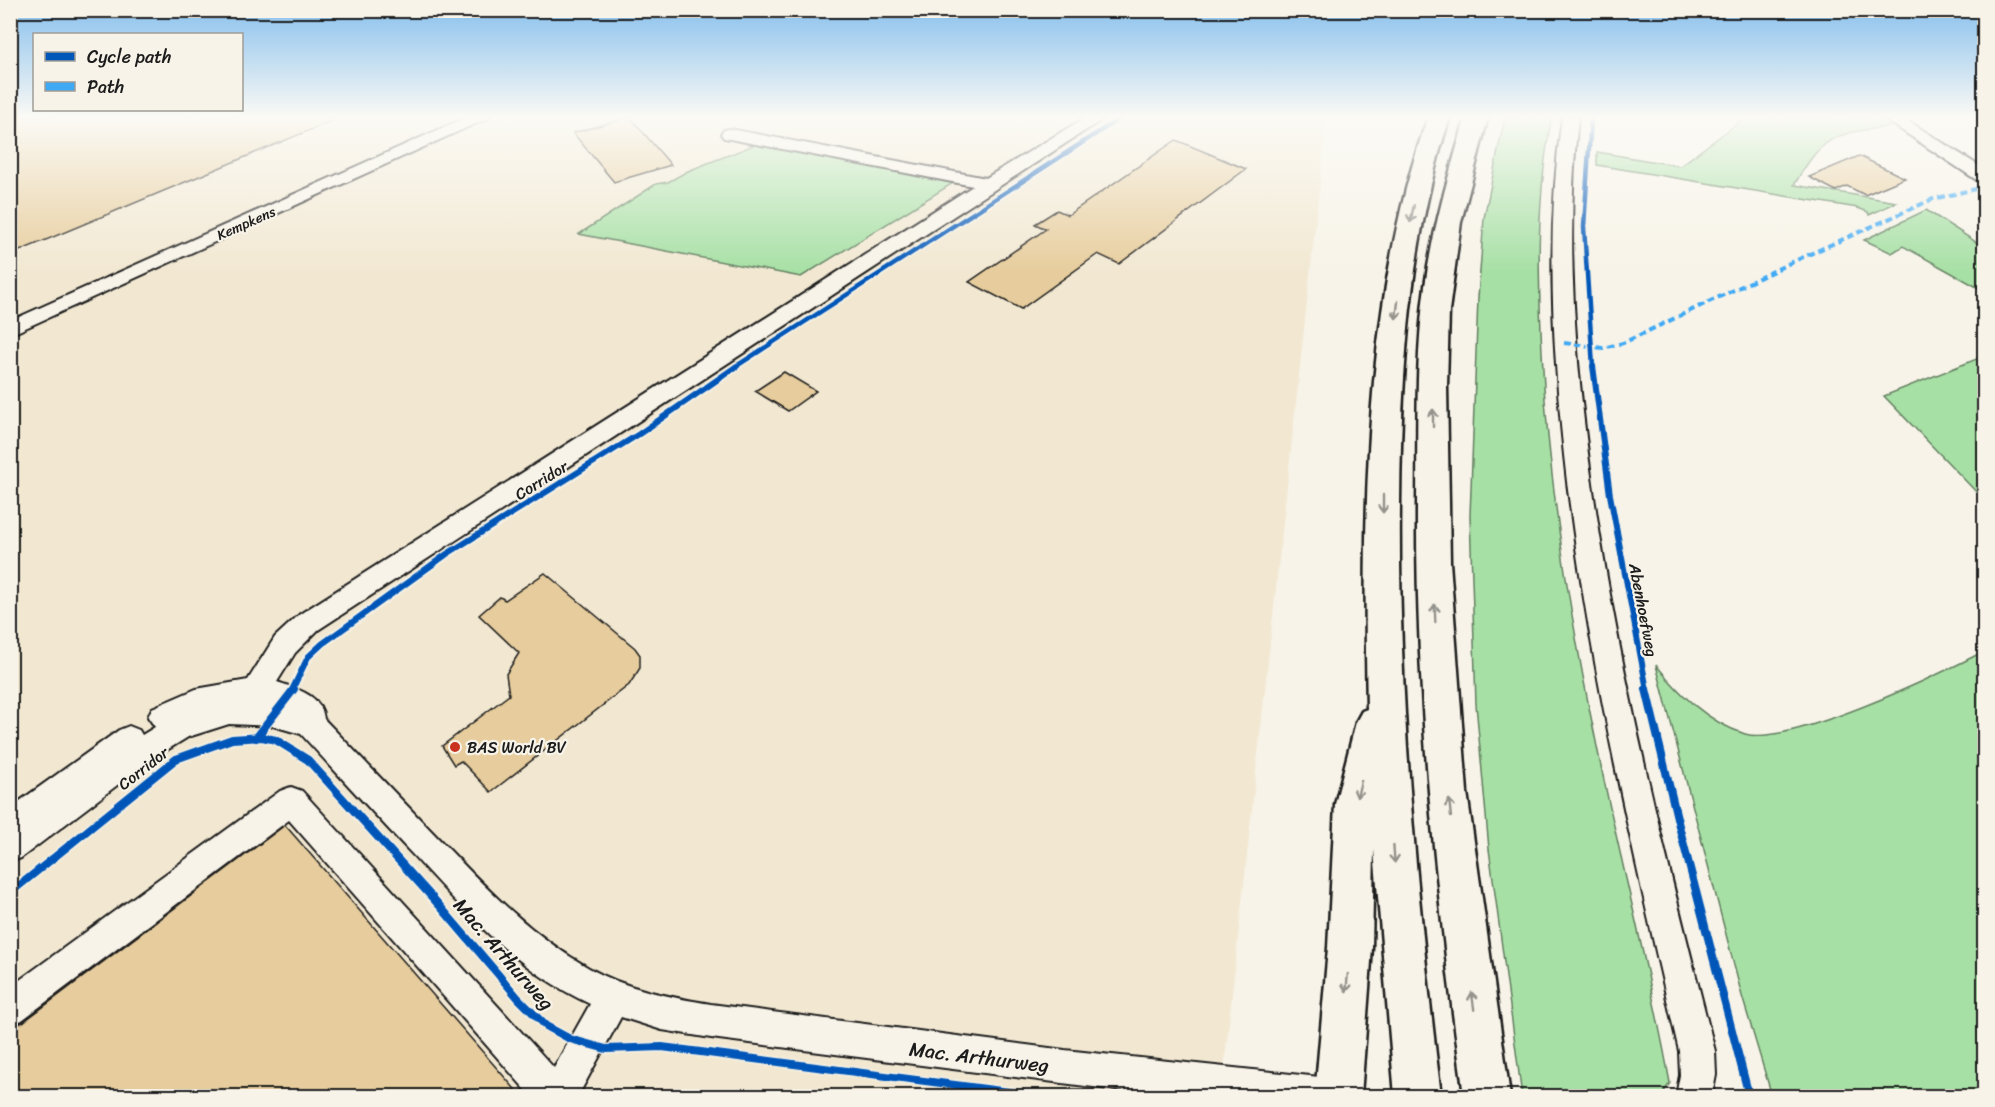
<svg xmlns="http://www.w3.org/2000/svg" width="1995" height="1107" font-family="Sriracha,sans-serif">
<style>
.built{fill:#f2e8d2}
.green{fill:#a7e0a5;stroke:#627e60;stroke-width:1.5}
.building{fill:#e7cd9d;stroke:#1c1c1c;stroke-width:1.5}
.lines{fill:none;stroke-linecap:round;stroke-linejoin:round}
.minor-casing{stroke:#1c1c1c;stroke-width:4}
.highway-casing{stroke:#1c1c1c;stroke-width:5}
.minor{fill:#f7f3e8;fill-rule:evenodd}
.highway{fill:#f7f3e8;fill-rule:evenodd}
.quiet{stroke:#3fa9f5;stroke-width:4;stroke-dasharray:7 4;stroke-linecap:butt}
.cycleway-far2-casing{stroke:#f7f3e8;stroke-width:8}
.cycleway-far1-casing{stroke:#f7f3e8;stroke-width:10}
.cycleway-casing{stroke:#f7f3e8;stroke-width:11}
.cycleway-far2{stroke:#0057b8;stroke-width:4.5}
.cycleway-far1{stroke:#0057b8;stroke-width:6}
.cycleway{stroke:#0057b8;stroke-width:8}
.oneway{stroke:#94928c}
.poi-dot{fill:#c8321e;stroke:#f7f3e8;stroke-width:2}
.labels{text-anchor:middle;stroke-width:4.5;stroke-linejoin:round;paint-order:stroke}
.far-street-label{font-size:14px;fill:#1c1c1c;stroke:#f7f3e8}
.street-label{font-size:16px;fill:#1c1c1c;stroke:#f7f3e8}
.poi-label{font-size:16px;fill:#1c1c1c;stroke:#f7f3e8;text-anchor:start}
.near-street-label{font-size:20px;fill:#1c1c1c;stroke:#f7f3e8}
</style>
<rect width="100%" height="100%" fill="#f7f3e8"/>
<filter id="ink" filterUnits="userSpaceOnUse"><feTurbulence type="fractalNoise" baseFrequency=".0167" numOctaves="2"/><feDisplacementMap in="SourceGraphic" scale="12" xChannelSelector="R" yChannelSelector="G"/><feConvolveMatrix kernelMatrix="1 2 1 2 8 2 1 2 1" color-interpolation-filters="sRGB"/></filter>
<g filter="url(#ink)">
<path class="built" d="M10,117H1327L1221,1096H11Z"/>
<g class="green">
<path d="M1505,117H1552C1536,195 1538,273 1542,352C1548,481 1569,611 1595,737C1618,853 1649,967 1670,1083L1661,1096H1522L1489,849L1476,704L1470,516L1478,298L1484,218Z"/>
<path d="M1746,117H1880L1893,126C1835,134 1825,132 1794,185L1897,202L1869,215L1868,212L1858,208L1597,165V152L1680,166Z"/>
<path d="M759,143L958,180L801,277L579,234L656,184L668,182L688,171Z"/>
<path d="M1926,210L1982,246L1984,245V291L1903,246L1892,253L1864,240Z"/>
<path d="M1984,356V500L1884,396Z"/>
<path d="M1984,651V1096H1772L1742,996L1656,665C1680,694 1707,722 1745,734C1787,747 1942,674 1984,651Z"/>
</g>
<g class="building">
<path d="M10,117H339V118L10,255Z"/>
<path d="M630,117L671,165L614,182L573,133Z"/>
<path d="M1176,140L1246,169L1119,264L1098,254L1021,309L969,282L1046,229L1035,224L1057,210L1068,215Z"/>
<path d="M1859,156L1905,178L1865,195L1847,186L1836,191L1809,177Z"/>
<path d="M784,372L816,391L788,411L755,391Z"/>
<path d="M545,573L635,648L640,655V668L629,685L491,792L461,761L454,765L442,746L509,695L506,674L519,653L479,615L500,597L505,600Z"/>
<path d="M285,825L521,1096H10V1027L23,1022Z"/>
</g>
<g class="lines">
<defs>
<g id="minor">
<path d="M467,117H490L10,335V321Z"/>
<path d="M1086,117H1106L318,630L295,653L277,682C297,689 322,695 324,719C362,759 400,798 438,838C484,886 530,935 589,968C626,989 669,997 711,1004L1065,1050L1329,1078L1342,1083L1347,1096H1164L711,1038L662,1030L621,1017L578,1096H531L289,820L22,1020L10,1025V987L280,791L291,787L302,791L554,1068L590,1004C515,969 468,915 413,855C375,815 338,774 301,734L273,726L229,724L188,737L149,761L21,858L10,862V808L119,730L129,726L139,730L142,735L155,727L148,717L152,708L196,689L248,680L275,637L300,614L973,186L730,139L724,138L721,134L724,130L730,129L986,178Z"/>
<path d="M1562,117H1578C1565,240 1575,361 1592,483C1619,675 1667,863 1715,1051L1716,1075L1712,1096H1676L1680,1075L1679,1051C1635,863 1591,674 1567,482C1553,360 1545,239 1562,117Z"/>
<path d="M1882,117H1902L1984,169V182L1978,181Z"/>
</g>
<g id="highway">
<path d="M1428,117H1450C1409,241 1401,375 1400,504C1398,702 1417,899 1441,1096H1395L1374,850L1372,948L1361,1096H1315L1328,948L1335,804L1356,722L1362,711L1367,709C1363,518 1363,299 1428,117Z"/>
<path d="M1466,117H1488L1461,222L1449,311L1447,386L1450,562L1467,792L1510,1096H1464C1437,901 1416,706 1417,508C1418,434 1415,359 1425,286C1433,228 1449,173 1466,117Z"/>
</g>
</defs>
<use href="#minor" class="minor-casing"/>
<use href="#highway" class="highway-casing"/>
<use href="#minor" class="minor"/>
<use href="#highway" class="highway"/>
<path class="quiet" d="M1564,343L1603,348L1623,343L1790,263L1933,199L1984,187"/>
<defs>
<g id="cycleway-far2">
<path d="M1591,117L1584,227L1593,367"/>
<path d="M735,367L1122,117"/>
</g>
<g id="cycleway-far1">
<path d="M1593,366L1610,495L1647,690"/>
<path d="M292,690L308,657L322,644L447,554L639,434L737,366"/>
</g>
<g id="cycleway">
<path d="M1646,689L1678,822L1749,1096"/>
<path d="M256,738L294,689"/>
<path d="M10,893L176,759L232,739L262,737L276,740L308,760L439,905L519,999L546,1026L570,1039L606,1049L662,1047L1040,1096"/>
</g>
</defs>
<use href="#cycleway-far2" class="cycleway-far2-casing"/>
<use href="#cycleway-far1" class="cycleway-far1-casing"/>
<use href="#cycleway" class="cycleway-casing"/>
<use href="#cycleway-far2" class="cycleway-far2"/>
<use href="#cycleway-far1" class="cycleway-far1"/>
<use href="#cycleway" class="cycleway"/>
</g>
<defs><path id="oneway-shaft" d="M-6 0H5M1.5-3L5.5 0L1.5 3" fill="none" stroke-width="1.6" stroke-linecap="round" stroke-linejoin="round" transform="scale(1.5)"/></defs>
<g class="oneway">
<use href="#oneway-shaft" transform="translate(1412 214) rotate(102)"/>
<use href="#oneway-shaft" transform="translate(1397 310) rotate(97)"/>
<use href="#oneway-shaft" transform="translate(1433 418) rotate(-90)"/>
<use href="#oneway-shaft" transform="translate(1383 504) rotate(90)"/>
<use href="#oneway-shaft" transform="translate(1435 613) rotate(-92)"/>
<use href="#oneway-shaft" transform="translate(1359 789) rotate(104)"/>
<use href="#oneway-shaft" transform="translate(1450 808) rotate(-96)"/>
<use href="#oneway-shaft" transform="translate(1394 854) rotate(86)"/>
<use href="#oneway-shaft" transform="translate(1347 983) rotate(95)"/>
<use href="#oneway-shaft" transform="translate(1473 1001) rotate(-98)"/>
</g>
</g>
<linearGradient id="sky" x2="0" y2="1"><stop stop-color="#86bfed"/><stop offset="0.43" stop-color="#fbfaf5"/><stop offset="1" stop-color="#fbfaf5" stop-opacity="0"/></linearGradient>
<rect width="1995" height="272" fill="url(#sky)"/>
<circle class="poi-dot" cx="455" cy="747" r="6"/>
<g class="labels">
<g class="far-street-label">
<text transform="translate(246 223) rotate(-24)" y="5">Kempkens</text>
</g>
<g class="street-label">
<text transform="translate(541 480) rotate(-32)" y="6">Corridor</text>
<text transform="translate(1644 610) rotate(79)" y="6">Abenhoefweg</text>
<text transform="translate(143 768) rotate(-38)" y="6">Corridor</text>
</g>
<g class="poi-label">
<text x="467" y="753">BAS World BV</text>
</g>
<g class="near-street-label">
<text transform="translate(504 954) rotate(49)" y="7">Mac. Arthurweg</text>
<text transform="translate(979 1057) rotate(7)" y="7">Mac. Arthurweg</text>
</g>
</g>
<rect width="1995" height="1107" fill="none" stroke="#f7f3e8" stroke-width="36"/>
<rect x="18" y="18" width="1959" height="1071" fill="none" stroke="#1c1c1c" stroke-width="2" filter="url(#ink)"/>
<rect x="33" y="33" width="210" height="78" fill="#f7f3e8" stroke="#9f9d96" stroke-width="1.5"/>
<rect x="45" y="52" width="30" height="9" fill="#0057b8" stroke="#9f9d96" stroke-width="1.5"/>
<text x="87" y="63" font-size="18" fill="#1c1c1c">Cycle path</text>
<rect x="45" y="82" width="30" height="9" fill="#3fa9f5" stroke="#9f9d96" stroke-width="1.5"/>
<text x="87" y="93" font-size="18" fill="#1c1c1c">Path</text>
</svg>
